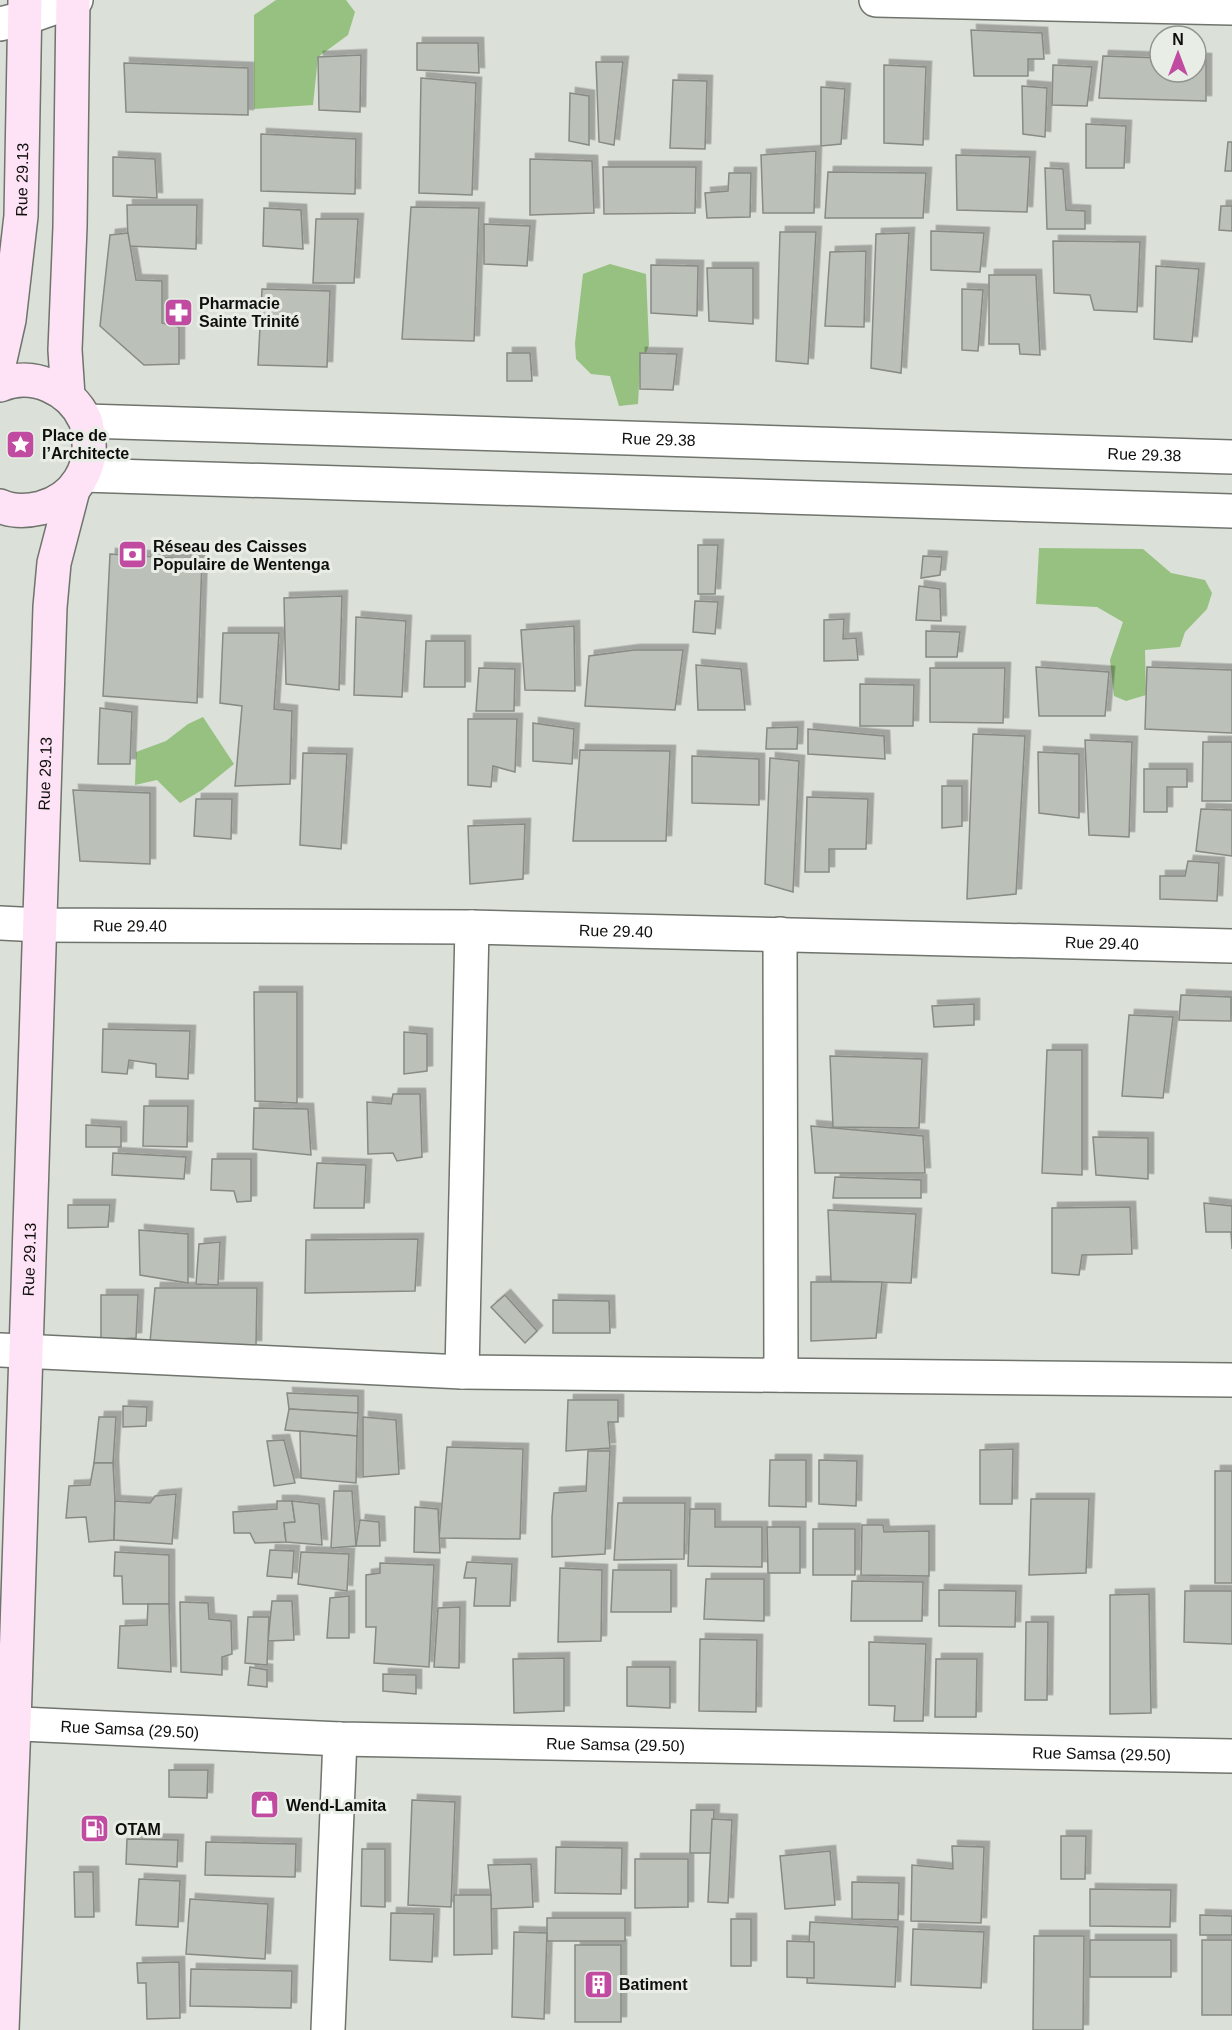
<svg xmlns="http://www.w3.org/2000/svg" width="1232" height="2030" font-family="Helvetica,sans-serif">
<style>
.green{fill:#96c180}
.building{fill:#bbc0b9;stroke:#878b84;stroke-width:1.5;filter:url(#shadow)}
.lines{fill:none;stroke-linecap:round;stroke-linejoin:round}
.minor-casing{stroke:#6f746d;stroke-width:36}
.secondary-casing{stroke:#6f746d;stroke-width:36}
.minor{stroke:#fff;stroke-width:33}
.secondary{stroke:#fee2f5;stroke-width:33}
.labels{text-anchor:middle;stroke-width:6;stroke-linejoin:round;paint-order:stroke}
.street-label{font-size:16px;fill:#0e0f0d;stroke:#e8eee6}
.poi-label{font-size:16px;font-weight:bold;fill:#0e0f0d;stroke:#e8eee6;text-anchor:start}
</style>
<defs>
<filter id="shadow"><feDropShadow dx="5.5" dy="-5.5" stdDeviation="0" flood-color="#0004"/></filter>
</defs>
<rect width="100%" height="100%" fill="#dbe0d9"/>
<g class="green">
<path d="M276,0H346L355,12L348,35L318,57L313,105L254,109V15Z"/>
<path d="M610,264L646,274L649,345L640,367L638,404L619,406L610,376L591,374L576,359L575,343L583,274Z"/>
<path d="M1039,548L1143,549L1171,573L1205,580L1212,593L1207,609L1185,632L1180,647L1145,650L1146,695L1126,701L1114,696L1110,660L1123,622L1097,607L1036,604Z"/>
<path d="M203,717L234,764L202,790L180,803L157,780L135,785L136,752L166,741L188,724Z"/>
</g>
<g class="building">
<path d="M971,30L1042,33L1044,59H1028V76H974Z"/>
<path d="M417,43H478L479,73L417,70Z"/>
<path d="M361,55L360,112L319,110L318,57Z"/>
<path d="M1103,56L1160,58V72H1196V59H1206V101L1099,98Z"/>
<path d="M596,62H623L614,145L599,142Z"/>
<path d="M124,63L248,68V115L126,112Z"/>
<path d="M884,65L926,67L923,145L884,143Z"/>
<path d="M1053,65L1092,67L1087,106L1052,105Z"/>
<path d="M421,78L476,83L472,195L419,193Z"/>
<path d="M673,80L707,81L705,149L670,148Z"/>
<path d="M1022,86L1047,88L1045,137L1023,134Z"/>
<path d="M821,87L845,89L841,144L821,146Z"/>
<path d="M570,93L589,96V145L569,141Z"/>
<path d="M1086,124L1126,126L1124,168H1086Z"/>
<path d="M261,134L356,139L355,194L261,191Z"/>
<path d="M1228,142H1232V171H1225Z"/>
<path d="M816,151L814,213H763L761,155Z"/>
<path d="M956,155L1030,157L1027,212L957,210Z"/>
<path d="M113,157L155,159L157,198L113,196Z"/>
<path d="M530,159L592,161L594,213L530,215Z"/>
<path d="M603,167H696L695,213L604,214Z"/>
<path d="M1045,168L1063,169L1066,210L1085,211V229H1047Z"/>
<path d="M828,172L926,173L923,218H825Z"/>
<path d="M729,173H751L750,217L707,218L705,193L728,191Z"/>
<path d="M127,205H197L196,249L128,246Z"/>
<path d="M1221,206H1232V231L1219,230Z"/>
<path d="M411,207L479,208L474,341L402,339Z"/>
<path d="M264,208L301,210L303,249L263,246Z"/>
<path d="M316,219H358L354,283H313Z"/>
<path d="M484,224L530,226L527,266L484,264Z"/>
<path d="M931,231L984,233L980,272L931,270Z"/>
<path d="M780,232H816L808,364L776,361Z"/>
<path d="M128,233L136,280L162,281V323L179,327V364L144,365L100,326L110,235Z"/>
<path d="M909,233L901,373L871,368L876,234Z"/>
<path d="M1053,241L1140,242L1137,312L1094,310L1090,295L1054,293Z"/>
<path d="M866,251L864,327L825,326L830,252Z"/>
<path d="M651,265L698,266L697,316L651,313Z"/>
<path d="M1156,266L1199,269L1192,342L1154,339Z"/>
<path d="M707,268H753V324L709,321Z"/>
<path d="M989,275H1036L1040,355L1020,354L1019,344H989Z"/>
<path d="M262,289L330,291L327,367L258,365Z"/>
<path d="M962,289L983,290L978,351L962,350Z"/>
<path d="M507,353H530L532,381H507Z"/>
<path d="M640,353L677,354L673,390L640,389Z"/>
<path d="M698,545H718L715,594H698Z"/>
<path d="M110,554L202,560L197,703L103,696Z"/>
<path d="M923,556L942,557L940,575L921,578Z"/>
<path d="M919,586L940,589L941,621L916,620Z"/>
<path d="M342,596L339,690L286,684L284,598Z"/>
<path d="M695,601L718,602L715,634L693,632Z"/>
<path d="M356,617L406,621L402,697L354,695Z"/>
<path d="M844,619L843,639L856,638L858,660L824,661V620Z"/>
<path d="M574,626L575,691L525,690L521,630Z"/>
<path d="M926,631L960,632L957,657H926Z"/>
<path d="M223,633H279L274,709L292,711L290,784L235,786L242,706L220,703Z"/>
<path d="M426,641H465V687H424Z"/>
<path d="M634,650H683L675,710L585,706L589,656Z"/>
<path d="M696,665L741,669L745,710H698Z"/>
<path d="M1036,667L1109,672L1105,716H1039Z"/>
<path d="M1147,667L1232,670V733L1145,729Z"/>
<path d="M479,668L515,669L514,711H476Z"/>
<path d="M930,668H1005L1003,723L930,722Z"/>
<path d="M860,684L914,685L913,726H860Z"/>
<path d="M100,708L132,712L130,764H98Z"/>
<path d="M468,719H517L515,772L493,766L491,787L468,785Z"/>
<path d="M533,723L574,729L572,764L533,761Z"/>
<path d="M798,727L797,749H766L767,728Z"/>
<path d="M808,729L884,736L885,759L808,754Z"/>
<path d="M973,734L1025,736L1016,894L967,899Z"/>
<path d="M1085,740L1132,742L1129,837L1089,835Z"/>
<path d="M1203,742H1232V801H1202Z"/>
<path d="M580,750L670,751L666,841H573Z"/>
<path d="M1038,752L1079,754V818L1039,813Z"/>
<path d="M303,753L347,754L341,849L300,845Z"/>
<path d="M692,756L759,759V805L692,803Z"/>
<path d="M770,758L799,761L793,892L765,884Z"/>
<path d="M1144,769H1187V787H1167V812H1144Z"/>
<path d="M942,786H962V826L942,828Z"/>
<path d="M73,790L150,793V864L80,861Z"/>
<path d="M807,797L868,799L866,849H829V872H805Z"/>
<path d="M196,799H232L231,839L194,836Z"/>
<path d="M1201,809L1232,810V856L1196,851Z"/>
<path d="M525,824L523,879L470,884L468,826Z"/>
<path d="M1188,861L1219,863L1217,901L1160,899V876H1185Z"/>
<path d="M254,992H297V1103L255,1101Z"/>
<path d="M1181,995L1231,997V1021L1179,1020Z"/>
<path d="M974,1004V1025L934,1027L932,1006Z"/>
<path d="M1129,1015L1173,1017L1163,1098L1122,1096Z"/>
<path d="M103,1029L190,1031L188,1079L156,1077V1064L129,1060L127,1074L102,1072Z"/>
<path d="M404,1032L427,1034V1071L404,1074Z"/>
<path d="M1047,1050H1082V1175L1042,1173Z"/>
<path d="M830,1056L922,1059L919,1128L833,1127Z"/>
<path d="M393,1094H420L422,1157L397,1161L393,1153L368,1154L367,1102L391,1104Z"/>
<path d="M144,1106H188L187,1147L143,1146Z"/>
<path d="M254,1108L308,1109L311,1155L253,1149Z"/>
<path d="M86,1125L121,1127V1147H86Z"/>
<path d="M811,1126L923,1136L925,1173H815Z"/>
<path d="M1093,1137L1148,1138V1179L1096,1175Z"/>
<path d="M113,1153L186,1157L184,1179L112,1175Z"/>
<path d="M212,1159H251V1201L237,1202L234,1191L211,1190Z"/>
<path d="M317,1163L366,1165L364,1208H314Z"/>
<path d="M835,1177L921,1180V1198H833Z"/>
<path d="M1204,1203L1232,1206V1249L1231,1232H1206Z"/>
<path d="M68,1205H110L108,1227L68,1228Z"/>
<path d="M1130,1207L1132,1254L1082,1255L1079,1275L1052,1273V1208Z"/>
<path d="M828,1210L916,1214L911,1283L831,1281Z"/>
<path d="M139,1230L188,1234V1283L140,1275Z"/>
<path d="M418,1239L415,1291L305,1293L306,1240Z"/>
<path d="M220,1242L218,1285L196,1284L199,1244Z"/>
<path d="M811,1282H882L876,1338L811,1341Z"/>
<path d="M155,1288H257L256,1346L150,1342Z"/>
<path d="M101,1295H138L136,1338L101,1340Z"/>
<path d="M505,1295L537,1331L525,1343L491,1307Z"/>
<path d="M553,1300L609,1301L610,1333H553Z"/>
<path d="M287,1393L358,1396V1413L289,1409Z"/>
<path d="M568,1400H618V1422H608L610,1448L566,1451Z"/>
<path d="M123,1406L147,1407L146,1426L123,1427Z"/>
<path d="M289,1409L358,1413L357,1436L285,1430Z"/>
<path d="M99,1417H116L113,1463H94Z"/>
<path d="M363,1417L396,1420L399,1474L363,1477Z"/>
<path d="M300,1431L357,1436L356,1483L301,1478Z"/>
<path d="M284,1440L295,1483L274,1486L267,1441Z"/>
<path d="M447,1447L523,1449L520,1539L439,1538Z"/>
<path d="M1013,1449L1012,1504H980V1450Z"/>
<path d="M588,1451H610L605,1554L552,1557V1517L554,1493L586,1491Z"/>
<path d="M770,1460H806V1507L769,1506Z"/>
<path d="M819,1460L857,1461L856,1506L819,1504Z"/>
<path d="M94,1463H113L115,1501L114,1540L89,1542L86,1517L66,1518L69,1486L90,1485Z"/>
<rect x="1215" y="1471" width="17" height="112"/>
<path d="M334,1491H352L356,1546L331,1548Z"/>
<path d="M176,1494L172,1544L114,1540L115,1501L150,1503L155,1496Z"/>
<path d="M1031,1499H1089L1086,1573L1029,1575Z"/>
<path d="M277,1501H292L295,1522L284,1523L286,1542L255,1543L250,1533H234L233,1512L277,1509Z"/>
<path d="M292,1501L319,1504L322,1545L286,1542L284,1523L295,1522Z"/>
<path d="M618,1503H685L684,1559L614,1560Z"/>
<path d="M415,1507L438,1509L440,1553L414,1552Z"/>
<path d="M690,1509H715V1527H762V1567L688,1566Z"/>
<path d="M360,1520L379,1522L380,1546H356Z"/>
<path d="M862,1525H883L884,1532L929,1531V1576L861,1575Z"/>
<path d="M767,1527H800V1573H768Z"/>
<rect x="813" y="1529" width="42" height="46"/>
<path d="M270,1550L294,1551L292,1578L267,1576Z"/>
<path d="M115,1552L169,1555V1604H123L122,1576H114Z"/>
<path d="M301,1552L349,1554L347,1591L298,1584Z"/>
<path d="M467,1562L512,1564L510,1606H474L476,1578H464Z"/>
<path d="M380,1563L434,1565L429,1667L374,1663L376,1627H366V1575L380,1573Z"/>
<path d="M560,1568L602,1570L601,1641L558,1642Z"/>
<path d="M613,1570H671V1612H611Z"/>
<path d="M706,1579H764V1621L704,1619Z"/>
<path d="M852,1581L923,1582L922,1621H851Z"/>
<path d="M939,1590L1016,1591L1015,1627L939,1626Z"/>
<path d="M1185,1591H1232V1644L1184,1642Z"/>
<path d="M1149,1594L1151,1713L1110,1714V1595Z"/>
<path d="M349,1596V1638H327L330,1598Z"/>
<path d="M272,1601H292L294,1640L268,1641Z"/>
<path d="M180,1602L208,1603L209,1619L231,1621L232,1654L222,1657V1675L181,1672Z"/>
<path d="M148,1604H169L171,1672L118,1668L120,1626L147,1625Z"/>
<path d="M460,1607L459,1668L434,1667L438,1608Z"/>
<path d="M248,1617H269L267,1665L245,1663Z"/>
<path d="M1026,1622H1048L1047,1700H1025Z"/>
<path d="M700,1639L757,1640L756,1712L699,1711Z"/>
<path d="M869,1642L926,1644L923,1721H894L895,1706L869,1705Z"/>
<path d="M564,1658V1711L514,1713L513,1659Z"/>
<path d="M936,1659H977L976,1717H935Z"/>
<path d="M250,1667L267,1670V1687L248,1685Z"/>
<path d="M627,1667H670V1708L627,1706Z"/>
<path d="M383,1674L416,1675V1694L383,1691Z"/>
<path d="M169,1770H208L207,1798L169,1797Z"/>
<path d="M412,1800L455,1802L451,1907L408,1905Z"/>
<path d="M691,1810H714L712,1853H690Z"/>
<path d="M712,1819L732,1820L728,1903L708,1902Z"/>
<path d="M1061,1836H1086L1085,1879H1061Z"/>
<path d="M127,1839L178,1840L177,1867L126,1864Z"/>
<path d="M206,1842L296,1844L295,1877L205,1875Z"/>
<path d="M952,1846L984,1847L981,1923L911,1921L912,1865L953,1869Z"/>
<path d="M556,1847L622,1848L621,1894L555,1893Z"/>
<path d="M362,1849H385V1907L361,1906Z"/>
<path d="M830,1851L835,1905L785,1909L780,1856Z"/>
<path d="M635,1859H688V1907L635,1908Z"/>
<path d="M531,1864L533,1907L489,1909L491,1895L488,1865Z"/>
<path d="M74,1872H93L94,1917H75Z"/>
<path d="M139,1879L180,1881L178,1927L136,1925Z"/>
<path d="M852,1882L899,1883L898,1920L852,1919Z"/>
<path d="M1090,1889L1171,1890L1170,1927L1090,1926Z"/>
<path d="M454,1895H491L492,1954L454,1955Z"/>
<path d="M190,1899L268,1904L265,1959L186,1954Z"/>
<path d="M391,1913L434,1914L432,1962L390,1960Z"/>
<path d="M1200,1915L1232,1916V1935H1200Z"/>
<rect x="547" y="1918" width="78" height="23"/>
<rect x="731" y="1919" width="20" height="47"/>
<path d="M810,1922L898,1927L895,1987L807,1983Z"/>
<path d="M913,1929L984,1932L981,1988L911,1985Z"/>
<path d="M514,1932L547,1933L544,2019L512,2017Z"/>
<path d="M1034,1936H1084L1083,2030H1033Z"/>
<rect x="1090" y="1940" width="81" height="37"/>
<rect x="1202" y="1940" width="30" height="75"/>
<path d="M787,1941L814,1942V1978L787,1977Z"/>
<rect x="575" y="1945" width="46" height="77"/>
<path d="M179,1962L180,2018L147,2019L146,1983H138L137,1963Z"/>
<path d="M191,1969L292,1971L291,2008L190,2006Z"/>
</g>
<g class="lines">
<defs>
<g id="minor">
<path d="M876,0L1232,8"/>
<path d="M0,24L25,18L76,0"/>
<path id="s1" d="M86,421L1232,457"/>
<path d="M83,475L1232,511"/>
<path id="s2" d="M0,923L40,925L472,927L1232,946"/>
<path d="M780,934L781,1375"/>
<path d="M0,1350L462,1372L1232,1380"/>
<path d="M462,1372L472,927"/>
<path id="s3" d="M0,1723L340,1739L1232,1756"/>
<path d="M328,2030L340,1739"/>
</g>
<g id="secondary">
<path id="s4" d="M0,360L9,320L21,216L25,0"/>
<path d="M0,385C33,371 71,389 85,420C87,424 87,430 88,434C94,468 75,499 41,508C28,511 13,512 0,506"/>
<path d="M68,396L65,350L70,227L73,0"/>
<path id="s5" d="M2,2030L14,1723L50,607L54,563L73,490"/>
</g>
</defs>
<use href="#minor" class="minor-casing"/>
<use href="#secondary" class="secondary-casing"/>
<use href="#minor" class="minor"/>
<use href="#secondary" class="secondary"/>
</g>
<defs>
<symbol id="pharmacy-square" viewBox="-11 -11 22 22"><rect x="-9" y="-9" width="18" height="18" rx="4" fill="#c14ba1" stroke="#e8eee6"/><path d="M-2-6h4v4h4v4h-4v4h-4v-4h-4v-4h4Z" fill="#fff"/></symbol>
<symbol id="sight-square" viewBox="-11 -11 22 22"><rect x="-9" y="-9" width="18" height="18" rx="4" fill="#c14ba1" stroke="#e8eee6"/><path d="M0-6L1.8-2.2L6-1.7L2.9 1.2L3.7 5.4L0 3.3L-3.7 5.4L-2.9 1.2L-6-1.7L-1.8-2.2Z" fill="#fff"/></symbol>
<symbol id="bank-square" viewBox="-11 -11 22 22"><rect x="-9" y="-9" width="18" height="18" rx="4" fill="#c14ba1" stroke="#e8eee6"/><path d="M-6-4H6V4H-6ZM0-2.3a2.3 2.3 0 1 0 0 4.6a2.3 2.3 0 1 0 0-4.6Z" fill="#fff"/></symbol>
<symbol id="shop-square" viewBox="-11 -11 22 22"><rect x="-9" y="-9" width="18" height="18" rx="4" fill="#c14ba1" stroke="#e8eee6"/><path d="M-5-2.5h2.3a2.7 3.5 0 0 1 5.4 0H5L5.5 6h-11ZM-1.5-2.5h3a1.5 2.3 0 0 0-3 0Z" fill="#fff"/></symbol>
<symbol id="fuel-square" viewBox="-11 -11 22 22"><rect x="-9" y="-9" width="18" height="18" rx="4" fill="#c14ba1" stroke="#e8eee6"/><path d="M-5.5-6h7V0h2V4h1.3V-2.5L3-4.5l.8-.8L6-3V5H2.5V1h-1V6h-7ZM-4.2-4.7v3.2H.2V-4.7Z" fill="#fff"/></symbol>
<symbol id="building-square" viewBox="-11 -11 22 22"><rect x="-9" y="-9" width="18" height="18" rx="4" fill="#c14ba1" stroke="#e8eee6"/><path d="M-4-6H4V6H1V3H-1V6H-4ZM-2.5-4.3h1.7v1.8h-1.7ZM.8-4.3h1.7v1.8H.8ZM-2.5-1h1.7V.8h-1.7ZM.8-1h1.7V.8H.8Z" fill="#fff"/></symbol>
</defs>
<g fill-rule="evenodd">
<use href="#pharmacy-square" x="162" y="296" width="33" height="33"/>
<use href="#sight-square" x="4" y="428" width="33" height="33"/>
<use href="#bank-square" x="116" y="538" width="33" height="33"/>
<use href="#shop-square" x="248" y="1788" width="33" height="33"/>
<use href="#fuel-square" x="78" y="1812" width="33" height="33"/>
<use href="#building-square" x="582" y="1968" width="33" height="33"/>
</g>
<g class="labels">
<g class="street-label">
<text dy="6" stroke="none"><textPath href="#s4" startOffset="182">Rue 29.13</textPath></text>
<text dy="6" stroke="none"><textPath href="#s1" startOffset="573">Rue 29.38</textPath></text>
<text dy="6" stroke="none"><textPath href="#s1" startOffset="1059">Rue 29.38</textPath></text>
<text dy="6" stroke="none"><textPath href="#s5" startOffset="1257">Rue 29.13</textPath></text>
<text dy="6" stroke="none"><textPath href="#s2" startOffset="130">Rue 29.40</textPath></text>
<text dy="6" stroke="none"><textPath href="#s2" startOffset="616">Rue 29.40</textPath></text>
<text dy="6" stroke="none"><textPath href="#s2" startOffset="1102">Rue 29.40</textPath></text>
<text dy="6" stroke="none"><textPath href="#s5" startOffset="771">Rue 29.13</textPath></text>
<text dy="6" stroke="none"><textPath href="#s3" startOffset="130">Rue Samsa (29.50)</textPath></text>
<text dy="6" stroke="none"><textPath href="#s3" startOffset="616">Rue Samsa (29.50)</textPath></text>
<text dy="6" stroke="none"><textPath href="#s3" startOffset="1102">Rue Samsa (29.50)</textPath></text>
</g>
<g class="poi-label">
<text x="199" y="309">Pharmacie<tspan x="199" dy="18">Sainte Trinité</tspan></text>
<text x="42" y="441">Place de<tspan x="42" dy="18">l’Architecte</tspan></text>
<text x="153" y="552">Réseau des Caisses<tspan x="153" dy="18">Populaire de Wentenga</tspan></text>
<text x="286" y="1811">Wend-Lamita</text>
<text x="115" y="1835">OTAM</text>
<text x="619" y="1990">Batiment</text>
</g>
</g>
<g transform="translate(1178 54)"><circle r="28" fill="#e8eee6" stroke="#91958f" stroke-width="1.5"/>
<path d="M0-4.5L10 22L0 15L-10 22Z" fill="#c14ba1"/>
<text y="-9" font-size="16" font-weight="bold" text-anchor="middle" fill="#0e0f0d">N</text>
</g>
</svg>
